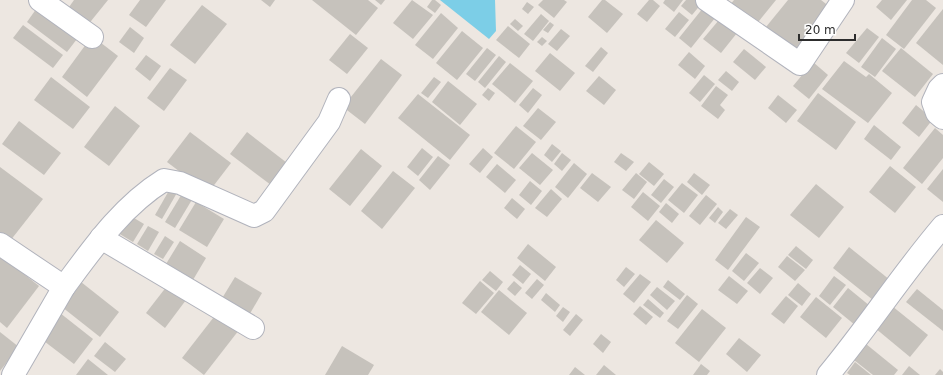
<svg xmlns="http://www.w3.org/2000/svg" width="943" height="375" font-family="'DejaVu Sans',sans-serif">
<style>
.water{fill:#7ccee7}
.building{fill:#c6c2bc}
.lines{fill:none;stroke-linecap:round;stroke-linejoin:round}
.minor-casing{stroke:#b1b3bc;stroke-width:24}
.minor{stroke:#fff;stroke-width:22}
</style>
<rect width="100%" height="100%" fill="#ede7e1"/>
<path class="water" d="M440,0H495L496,31L489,39Z"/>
<g class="building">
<path d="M74,0H108L87,26L67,10Z"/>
<path d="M140,0H166L146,27L129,15Z"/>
<path d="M261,0H275L270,7Z"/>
<path d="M312,0H368L378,8L356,35Z"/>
<path d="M375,0H385L381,5Z"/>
<path d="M412,0L433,15L413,39L393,23Z"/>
<path d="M432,0H435L441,5L435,13L427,7Z"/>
<path d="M543,0H564L567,2L554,18L538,5Z"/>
<path d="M602,0H605L623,14L607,33L588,17Z"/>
<path d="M649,0H653L660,6L647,22L637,14Z"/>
<path d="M665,0H683L674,12L663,3Z"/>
<path d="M686,0H698L702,3L692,15L681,6Z"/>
<path d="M734,0H776L755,26L730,5Z"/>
<path d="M788,0H821L830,7L795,50L766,27Z"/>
<path d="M882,0H907L891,20L876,7Z"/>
<path d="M912,0H926L936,8L904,49L886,35Z"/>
<path d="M527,2L534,7L528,14L522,9Z"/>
<path d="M707,3L719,13L691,48L679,38Z"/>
<path d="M39,5L80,35L67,52L27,22Z"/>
<path d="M202,5L227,24L195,64L170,45Z"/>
<path d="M943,9V65L916,43Z"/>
<path d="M679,12L689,20L675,37L665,29Z"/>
<path d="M441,13L458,28L433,59L415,45Z"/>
<path d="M541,14L549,21L533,41L524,34Z"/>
<path d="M724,14L741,28L721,53L703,39Z"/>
<path d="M515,19L523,26L518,31L510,24Z"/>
<path d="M550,22L554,25L548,33L543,30Z"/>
<path d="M23,25L63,55L53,68L13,38Z"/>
<path d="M508,26L530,44L519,58L496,40Z"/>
<path d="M130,27L144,38L134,53L119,42Z"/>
<path d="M867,28L879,37L859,63L846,53Z"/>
<path d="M561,29L570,36L557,51L548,44Z"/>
<path d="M462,31L483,48L457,80L436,63Z"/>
<path d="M350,34L368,48L347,74L329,60Z"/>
<path d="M92,36L118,56L87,97L62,77Z"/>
<path d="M542,37L547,41L542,46L537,42Z"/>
<path d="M882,38L896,49L875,77L861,67Z"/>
<path d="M601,47L608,53L593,72L585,66Z"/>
<path d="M487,48L496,55L475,81L466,74Z"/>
<path d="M901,48L933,74L915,97L882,71Z"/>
<path d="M744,49L766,67L755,80L733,62Z"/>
<path d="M689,52L705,66L695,79L678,65Z"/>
<path d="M550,53L575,73L560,91L535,71Z"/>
<path d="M146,55L161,66L150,81L135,69Z"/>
<path d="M499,56L506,62L485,88L478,82Z"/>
<path d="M381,59L402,75L365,124L343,107Z"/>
<path d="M844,61L866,77L869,74L892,93L868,123L822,89Z"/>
<path d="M813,62L828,75L809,99L793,86Z"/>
<path d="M510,63L533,81L515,103L492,84Z"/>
<path d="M170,68L187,80L164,111L147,98Z"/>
<path d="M726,71L739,82L732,91L718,80Z"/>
<path d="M704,75L715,84L700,102L689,93Z"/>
<path d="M599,76L616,90L604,105L586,91Z"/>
<path d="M51,77L90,107L73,129L34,100Z"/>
<path d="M434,77L441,82L428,98L421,93Z"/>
<path d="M448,81L477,104L460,125L432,102Z"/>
<path d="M716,86L728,95L720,105L725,110L718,119L701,106Z"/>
<path d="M488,88L495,93L489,101L482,95Z"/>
<path d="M533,88L542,95L528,113L519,105Z"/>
<path d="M818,93L856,122L836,150L797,121Z"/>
<path d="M418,94L470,135L450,160L398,118Z"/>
<path d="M778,95L797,110L786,123L768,108Z"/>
<path d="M916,105L933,119L919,137L902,123Z"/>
<path d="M115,106L140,126L109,166L84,147Z"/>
<path d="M538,108L556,122L541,140L523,126Z"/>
<path d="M19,121L61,153L44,175L2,144Z"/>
<path d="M874,125L901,147L891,160L864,139Z"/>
<path d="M516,126L536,142L514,169L494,153Z"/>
<path d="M935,128L943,135V158L922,184L903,168Z"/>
<path d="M190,132L231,163L208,193L167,162Z"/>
<path d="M247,132L291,166L275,188L230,154Z"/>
<path d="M552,144L561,151L552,162L544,155Z"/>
<path d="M422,148L433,157L418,176L407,167Z"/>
<path d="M483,148L493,157L480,173L469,164Z"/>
<path d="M361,149L382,166L350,206L329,189Z"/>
<path d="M532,153L553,170L540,185L519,168Z"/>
<path d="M562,153L571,160L562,171L554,164Z"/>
<path d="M621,153L634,162L626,171L614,162Z"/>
<path d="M438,156L450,165L430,190L419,180Z"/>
<path d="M649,162L664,174L654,186L639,174Z"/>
<path d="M574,163L587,174L568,198L555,187Z"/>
<path d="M497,164L516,180L505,193L486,177Z"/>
<path d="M890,166L916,187L895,213L869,192Z"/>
<path d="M0,167L43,199L10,241L0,233Z"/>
<path d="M943,169V202L927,189Z"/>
<path d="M393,171L415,188L382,229L361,211Z"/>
<path d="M592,173L611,187L598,202L580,188Z"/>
<path d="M636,173L647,182L634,199L622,190Z"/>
<path d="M694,173L710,185L702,195L687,182Z"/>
<path d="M664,179L674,187L661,203L651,195Z"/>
<path d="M530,181L542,191L531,205L519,195Z"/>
<path d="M682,183L698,195L684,213L668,200Z"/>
<path d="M816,184L844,207L819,238L790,215Z"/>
<path d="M171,187L178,191L162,219L155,215Z"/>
<path d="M551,189L562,199L547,217L535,208Z"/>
<path d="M183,192L193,198L175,228L165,222Z"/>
<path d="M643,192L660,206L648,221L631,207Z"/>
<path d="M706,195L717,204L700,225L689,216Z"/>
<path d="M512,198L525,209L517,219L504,208Z"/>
<path d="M196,202L224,219L207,247L179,230Z"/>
<path d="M666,203L679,214L672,223L659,212Z"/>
<path d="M718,207L723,212L715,223L709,218Z"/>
<path d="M730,209L738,215L726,229L718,223Z"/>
<path d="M129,215L144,224L133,242L118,233Z"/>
<path d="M746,217L760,227L728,270L715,260Z"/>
<path d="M656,220L684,243L667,263L639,240Z"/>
<path d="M148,226L159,232L148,251L137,244Z"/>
<path d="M165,236L174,242L163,259L154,254Z"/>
<path d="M180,241L206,258L190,285L163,269Z"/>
<path d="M528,244L556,267L545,281L517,258Z"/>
<path d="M796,246L813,260L806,269L788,255Z"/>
<path d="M849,247L890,280L873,300L833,268Z"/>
<path d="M746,253L759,263L744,281L732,271Z"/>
<path d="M0,255L39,286L7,328L0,322Z"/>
<path d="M787,256L805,270L795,281L778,267Z"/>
<path d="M520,265L531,274L523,284L512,275Z"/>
<path d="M626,267L635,274L624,287L616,280Z"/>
<path d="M760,268L773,278L760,294L747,283Z"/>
<path d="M490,271L503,282L496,291L482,280Z"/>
<path d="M640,274L651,282L634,303L623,294Z"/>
<path d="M729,276L748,291L737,304L718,290Z"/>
<path d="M834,276L846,285L830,305L819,296Z"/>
<path d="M235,277L262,293L248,317L221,300Z"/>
<path d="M537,279L544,285L532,299L525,293Z"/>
<path d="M668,280L685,294L680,300L663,287Z"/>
<path d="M480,281L494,293L476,314L462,303Z"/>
<path d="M514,281L522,288L515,296L507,289Z"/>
<path d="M81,282L119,312L100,337L62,307Z"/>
<path d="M798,283L811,294L802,306L788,295Z"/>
<path d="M167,286L186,300L165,328L146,313Z"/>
<path d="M657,287L675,301L667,310L650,295Z"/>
<path d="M848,288L870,306L855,325L833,307Z"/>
<path d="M917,289L943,310V331L906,302Z"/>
<path d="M499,290L527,313L509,335L481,312Z"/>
<path d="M546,293L560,305L555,312L541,300Z"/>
<path d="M687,295L698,304L678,329L667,321Z"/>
<path d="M786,296L798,306L784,324L771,314Z"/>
<path d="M816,297L842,318L826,338L800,317Z"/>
<path d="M648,299L664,313L660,318L643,305Z"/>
<path d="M640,306L653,317L646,325L633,314Z"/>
<path d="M892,306L928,335L910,357L875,328Z"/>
<path d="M563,307L570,312L563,322L556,316Z"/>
<path d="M702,309L726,328L699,362L675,343Z"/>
<path d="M60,313L93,339L74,364L40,338Z"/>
<path d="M217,313L239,330L204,375L182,358Z"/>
<path d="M576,314L583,320L570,336L563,330Z"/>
<path d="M0,332L19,347L0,371Z"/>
<path d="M601,334L611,342L603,353L593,344Z"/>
<path d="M739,338L761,355L747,372L726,354Z"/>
<path d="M105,342L126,359L115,372L94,356Z"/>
<path d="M866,344L898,370L894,375H873L854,360Z"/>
<path d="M342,346L374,365L368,375H325Z"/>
<path d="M88,359L108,375H76Z"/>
<path d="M855,362L871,375H850L847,373Z"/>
<path d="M701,364L710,371L707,375H693Z"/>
<path d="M604,365L616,375H596Z"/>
<path d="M909,366L920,375H902Z"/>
<path d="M575,367L585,375H569Z"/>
<path d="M940,369L943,372V375H935Z"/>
</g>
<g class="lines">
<defs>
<g id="minor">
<path d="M40,0L92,37"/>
<path d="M707,0L800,64L843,0"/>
<path d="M943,85L939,89L933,102L937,113L943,118"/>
<path d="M101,238L253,328"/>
<path d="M0,244L64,287C93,248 122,206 164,180L180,183L254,216L264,211L329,122L339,99"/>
<path d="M13,375L64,287"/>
<path d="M828,375C868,327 902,274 943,226"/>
</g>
</defs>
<use href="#minor" class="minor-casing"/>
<use href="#minor" class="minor"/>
</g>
<path d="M799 34v6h56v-6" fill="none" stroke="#2d2d2d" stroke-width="2"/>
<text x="805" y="34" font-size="12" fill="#2d2d2d" stroke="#ffffff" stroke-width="3" paint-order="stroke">20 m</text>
</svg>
